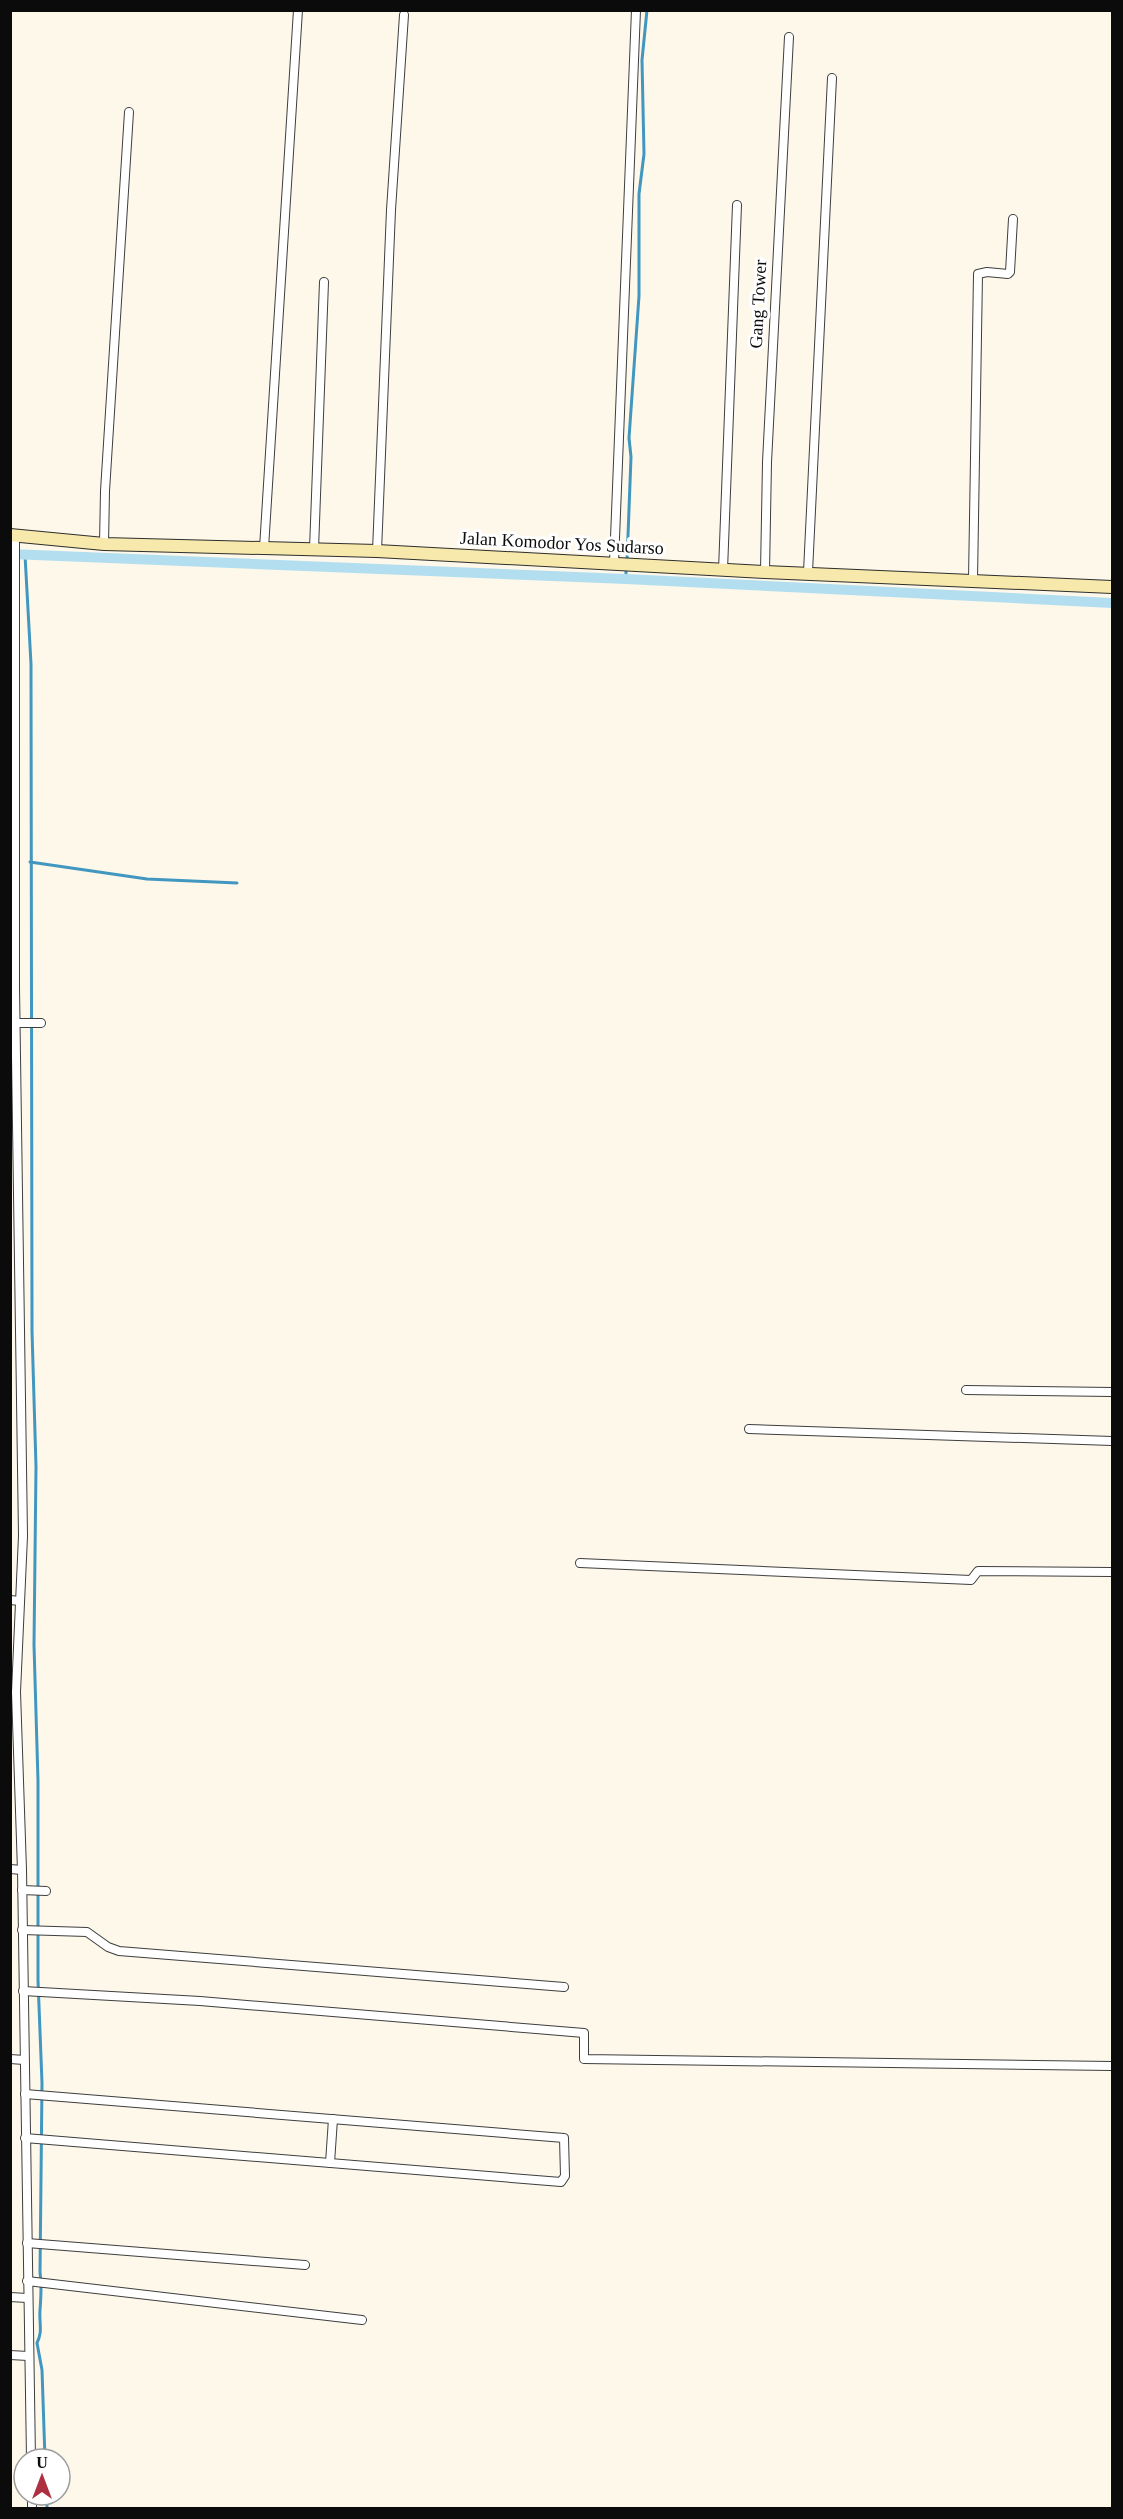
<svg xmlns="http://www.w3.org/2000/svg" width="1123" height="2519" font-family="Georgia,serif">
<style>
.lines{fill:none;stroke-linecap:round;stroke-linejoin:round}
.stream{stroke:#4197c0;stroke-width:3}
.canal{stroke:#b3def0;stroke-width:10}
.street-casing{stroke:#3e3e3e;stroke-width:10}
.secondary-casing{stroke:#2d2d2d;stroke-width:14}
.street{stroke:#fff;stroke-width:8}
.secondary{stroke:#f7e9ab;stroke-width:12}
.labels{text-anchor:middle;stroke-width:6;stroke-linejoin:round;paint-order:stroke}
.street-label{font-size:18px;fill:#0b0b0b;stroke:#fff}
</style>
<rect width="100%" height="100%" fill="#fdf8ea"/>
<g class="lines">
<g class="stream">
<path d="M25,555L31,664L32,1331L36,1467L34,1645L38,1781V1980L42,2083L40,2272C42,2288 41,2295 40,2310C39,2324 43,2331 37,2343L42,2370L45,2459"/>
<path d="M627,562L631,457L629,438L639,296V194L644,154L642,60L647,10"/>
<path d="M626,579V569"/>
<path d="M30,862L147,879L237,883"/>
<path d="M47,2495V2508"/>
</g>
<path class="canal" d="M10,554L626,579L1112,603"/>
<defs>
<g id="street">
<path d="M15,535V988L23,1536L16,1692L22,1870L31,2459"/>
<path d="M104,544L105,491L129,112"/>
<path d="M264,548L298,10"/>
<path d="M314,549L324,282"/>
<path d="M377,551L391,210L404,15"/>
<path d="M614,563L636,10"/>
<path d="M723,570L737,205"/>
<path d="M765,572L767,462L789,37"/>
<path d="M808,572L832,78"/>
<path d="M973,580L978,274L987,272L1008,274L1010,272L1013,219"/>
<path d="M16,1023H41"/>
<path d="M966,1390L1112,1392"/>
<path d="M749,1429L1112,1441"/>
<path d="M580,1563L971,1580L978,1571L1112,1572"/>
<path d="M10,1600L20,1601"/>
<path d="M10,1869L22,1870"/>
<path d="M22,1890L46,1891"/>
<path d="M22,1930L87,1932L108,1947L119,1951L564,1987"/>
<path d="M23,1991L200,2001L584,2033V2059L1112,2066"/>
<path d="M10,2059L24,2060"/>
<path d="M25,2094L564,2138L565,2176L561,2182L25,2138"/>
<path d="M330,2163L333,2119"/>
<path d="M27,2243L305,2265"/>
<path d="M27,2281L362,2320"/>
<path d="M10,2297L27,2298"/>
<path d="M10,2355L28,2356"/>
<path d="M32,2495V2508"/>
</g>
<path id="secondary" d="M10,535L104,544L377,551L765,572L1112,587"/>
</defs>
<use href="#street" class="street-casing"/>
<use href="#secondary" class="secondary-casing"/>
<use href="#street" class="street"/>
<use href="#secondary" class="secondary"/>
</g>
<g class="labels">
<g class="street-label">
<text transform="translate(758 304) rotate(-87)" y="6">Gang Tower</text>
<text transform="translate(562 543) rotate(3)" y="6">Jalan Komodor Yos Sudarso</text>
</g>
</g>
<rect width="1123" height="2519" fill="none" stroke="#0b0b0b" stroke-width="24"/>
<g transform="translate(42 2477)"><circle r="28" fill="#ffffff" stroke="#9d9d9d" stroke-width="1.5"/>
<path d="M0-4.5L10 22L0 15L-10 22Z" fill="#ad3040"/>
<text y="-9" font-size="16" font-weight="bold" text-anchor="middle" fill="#0b0b0b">U</text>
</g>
</svg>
